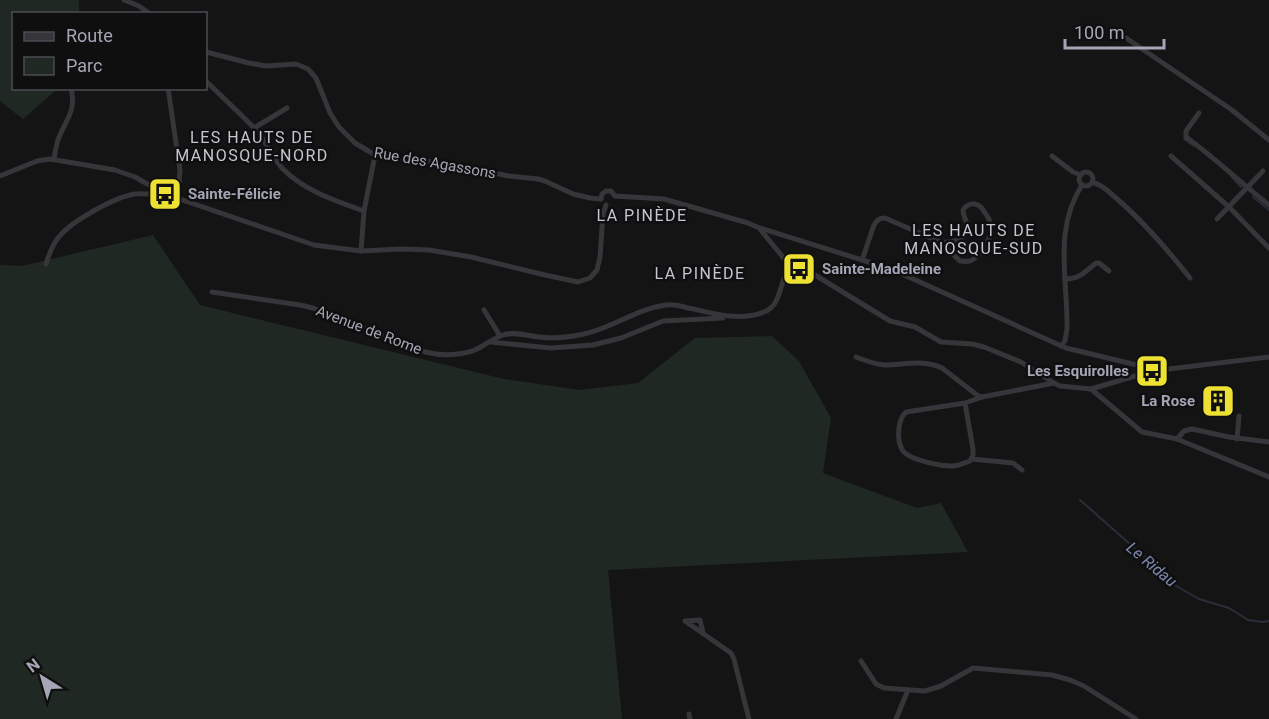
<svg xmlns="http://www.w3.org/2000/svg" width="1269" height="719" font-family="Roboto,sans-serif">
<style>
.green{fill:#202823}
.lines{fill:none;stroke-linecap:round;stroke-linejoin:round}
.stream{stroke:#2a2e39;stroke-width:2}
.minor{stroke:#35353a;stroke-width:5}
.labels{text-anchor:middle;stroke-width:5;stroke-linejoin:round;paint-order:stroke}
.street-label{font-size:15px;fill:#a5a6b5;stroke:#0f0f10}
.poi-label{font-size:15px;font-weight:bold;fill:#a5a6b5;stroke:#0f0f10;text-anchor:start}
.neighbourhood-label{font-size:16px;letter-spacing:1.5px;fill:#c6c6d1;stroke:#0f0f10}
.water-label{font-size:16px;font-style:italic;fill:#7d8ab0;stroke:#0f0f10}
</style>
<rect width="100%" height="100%" fill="#141415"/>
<g class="green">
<path d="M0,0H79V13L14,14V88L56,89L55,91L23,119L0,101Z"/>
<path d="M153,235L200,305L504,379L580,390L638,383L695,338L772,336L799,361L831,418L823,473L917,508L941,503L968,552L608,570L622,719H0V265L22,266Z"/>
</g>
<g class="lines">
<g class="stream">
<path d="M1184,139L1194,146"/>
<path d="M1231,176L1241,187"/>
<path d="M1253,197L1269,210"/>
<path d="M1080,500L1156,567L1171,583L1199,599L1229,608L1248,620L1262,622L1269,621"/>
</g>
<g class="minor">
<path d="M124,0L139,6L150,14"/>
<path d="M1126,38L1232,110L1269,140"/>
<path d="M206,52L249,63L266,66L296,64L308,69L316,78L330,113L339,127L355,143L375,155L449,164L509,176L538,179L545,181L573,194L590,198L601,199"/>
<path d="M206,81C222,97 240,113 256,130C266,141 272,157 282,168C304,191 336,201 364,211"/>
<path d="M168,88L180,170L179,182L173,197"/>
<path d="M1199,113L1186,131V137C1215,158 1241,183 1269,205"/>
<path d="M254,128L287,108"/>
<path d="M1052,156L1073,172L1081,175"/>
<path d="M1171,156L1229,207L1269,248"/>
<path d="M54,159C55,153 56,146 58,140C65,120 77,112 71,88"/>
<circle cx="1086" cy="179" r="7"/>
<path d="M0,176L37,161L50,159L115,170L135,177L165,194L314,245L361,251L402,249L429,250L471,257L545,275L578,282L590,278L597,270L600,257L603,214L606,205"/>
<path d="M1092,182C1102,185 1108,191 1116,198C1144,222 1167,249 1190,278"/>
<path d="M615,196L664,199L748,223L759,228L791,267L815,275L890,321L915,327L941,342L972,344L984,347L1021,362L1054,383L1060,386L1091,389L1142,432L1177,439L1269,477"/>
<path d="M601,199L602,194L606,191H611L615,196"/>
<path d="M1217,219L1263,171"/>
<path d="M760,228L891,269L1066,348L1137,365L1148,372"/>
<path d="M361,251L364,211L375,155"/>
<path d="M862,260L874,225C877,220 879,218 885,218L940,242C952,243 970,240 967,224C966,220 963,215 963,210C965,206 971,203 975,204C980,205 983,209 985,213C989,218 992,224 991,231C990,240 979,258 970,261C966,262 964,261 960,261L940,242"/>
<path d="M46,264C49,254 52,246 58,238C71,221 115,197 135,194C145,193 155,195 164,194"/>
<path d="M1065,279C1080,279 1086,271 1096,263H1099L1109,271"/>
<path d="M212,292L300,305L313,308L425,352C441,356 464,356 479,348C486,344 494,338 503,335C515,331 527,336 539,337C553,339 570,337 584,334C613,328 636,309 666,305C673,304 681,306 688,308C715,313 737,322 764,312C783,305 778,280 791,267"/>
<path d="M484,310L500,336"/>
<path d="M491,342L551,348L593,345L621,338L663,321L723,318"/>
<path d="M1061,346L1065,341L1067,329C1068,279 1053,230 1082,185"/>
<path d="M856,357C866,361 874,364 884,365C904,365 924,359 942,368L977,395L982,397L1054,383"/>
<path d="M1091,389L1152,371L1269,357"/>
<path d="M965,403L973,449V455L970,461C964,463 958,466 952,466C940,466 910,460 903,451C898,444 898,436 899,428C900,421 901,417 906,412L965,403L982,397"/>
<path d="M1177,439L1184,431L1192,429L1229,437L1269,442"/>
<path d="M1237,439L1239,416"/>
<path d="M972,459L1013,463L1022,470"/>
<path d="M703,633L700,620L685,621L731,653L734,659L749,719"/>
<path d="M861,661L876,684L884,688L925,691L941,686L973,668L1052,675L1070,680L1084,686L1136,719"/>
<path d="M689,714L690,719"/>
<path d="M896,719L908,690"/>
</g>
</g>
<defs>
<symbol id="bus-square" viewBox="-11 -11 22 22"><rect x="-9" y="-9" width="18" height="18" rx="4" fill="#ede133" stroke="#0f0f10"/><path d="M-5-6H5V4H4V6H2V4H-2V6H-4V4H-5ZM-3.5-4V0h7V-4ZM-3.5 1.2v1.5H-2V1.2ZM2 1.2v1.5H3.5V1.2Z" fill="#111"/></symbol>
<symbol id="building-square" viewBox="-11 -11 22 22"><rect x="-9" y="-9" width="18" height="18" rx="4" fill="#ede133" stroke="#0f0f10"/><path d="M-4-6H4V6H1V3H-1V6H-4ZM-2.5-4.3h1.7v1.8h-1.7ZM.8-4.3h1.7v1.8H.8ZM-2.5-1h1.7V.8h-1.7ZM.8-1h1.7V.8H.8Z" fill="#111"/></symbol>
</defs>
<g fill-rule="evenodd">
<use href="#bus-square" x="146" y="175" width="38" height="38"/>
<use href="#bus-square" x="780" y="250" width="38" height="38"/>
<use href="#bus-square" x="1133" y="352" width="38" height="38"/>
<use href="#building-square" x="1199" y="382" width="38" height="38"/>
</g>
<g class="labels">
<g class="street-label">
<text transform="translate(435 163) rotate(10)" y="5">Rue des Agassons</text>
<text transform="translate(369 330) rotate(21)" y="5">Avenue de Rome</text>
</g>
<g class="poi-label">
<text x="188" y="199">Sainte-Félicie</text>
<text x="822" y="274">Sainte-Madeleine</text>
<text x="1129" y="376" text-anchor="end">Les Esquirolles</text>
<text x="1195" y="406" text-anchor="end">La Rose</text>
</g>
<g class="neighbourhood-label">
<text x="252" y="143">LES HAUTS DE<tspan x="252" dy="18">MANOSQUE-NORD</tspan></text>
<text x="642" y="221">LA PINÈDE</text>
<text x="974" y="236">LES HAUTS DE<tspan x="974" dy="18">MANOSQUE-SUD</tspan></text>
<text x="700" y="279">LA PINÈDE</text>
</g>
<g class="water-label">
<text transform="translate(1152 564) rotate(40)" y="6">Le Ridau</text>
</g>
</g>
<rect x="12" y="12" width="195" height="78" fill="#0f0f10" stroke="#4b4b52" stroke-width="1.5"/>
<rect x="24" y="32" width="30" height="9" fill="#35353a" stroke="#4b4b52" stroke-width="1.5"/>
<text x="66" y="42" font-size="18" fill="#a5a6b5">Route</text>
<rect x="24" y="57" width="30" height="18" fill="#202823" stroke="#4b4b52" stroke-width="1.5"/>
<text x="66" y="72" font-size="18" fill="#a5a6b5">Parc</text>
<g transform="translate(42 677) rotate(323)" stroke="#0f0f10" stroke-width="4.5" paint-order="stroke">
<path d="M0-4.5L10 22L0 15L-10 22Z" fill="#a5a6b5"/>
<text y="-9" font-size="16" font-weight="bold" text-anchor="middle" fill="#a5a6b5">N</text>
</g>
<path d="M1065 39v9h99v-9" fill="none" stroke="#a5a6b5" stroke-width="3"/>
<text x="1074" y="39" font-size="18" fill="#a5a6b5" stroke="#0f0f10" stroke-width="4.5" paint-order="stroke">100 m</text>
</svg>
